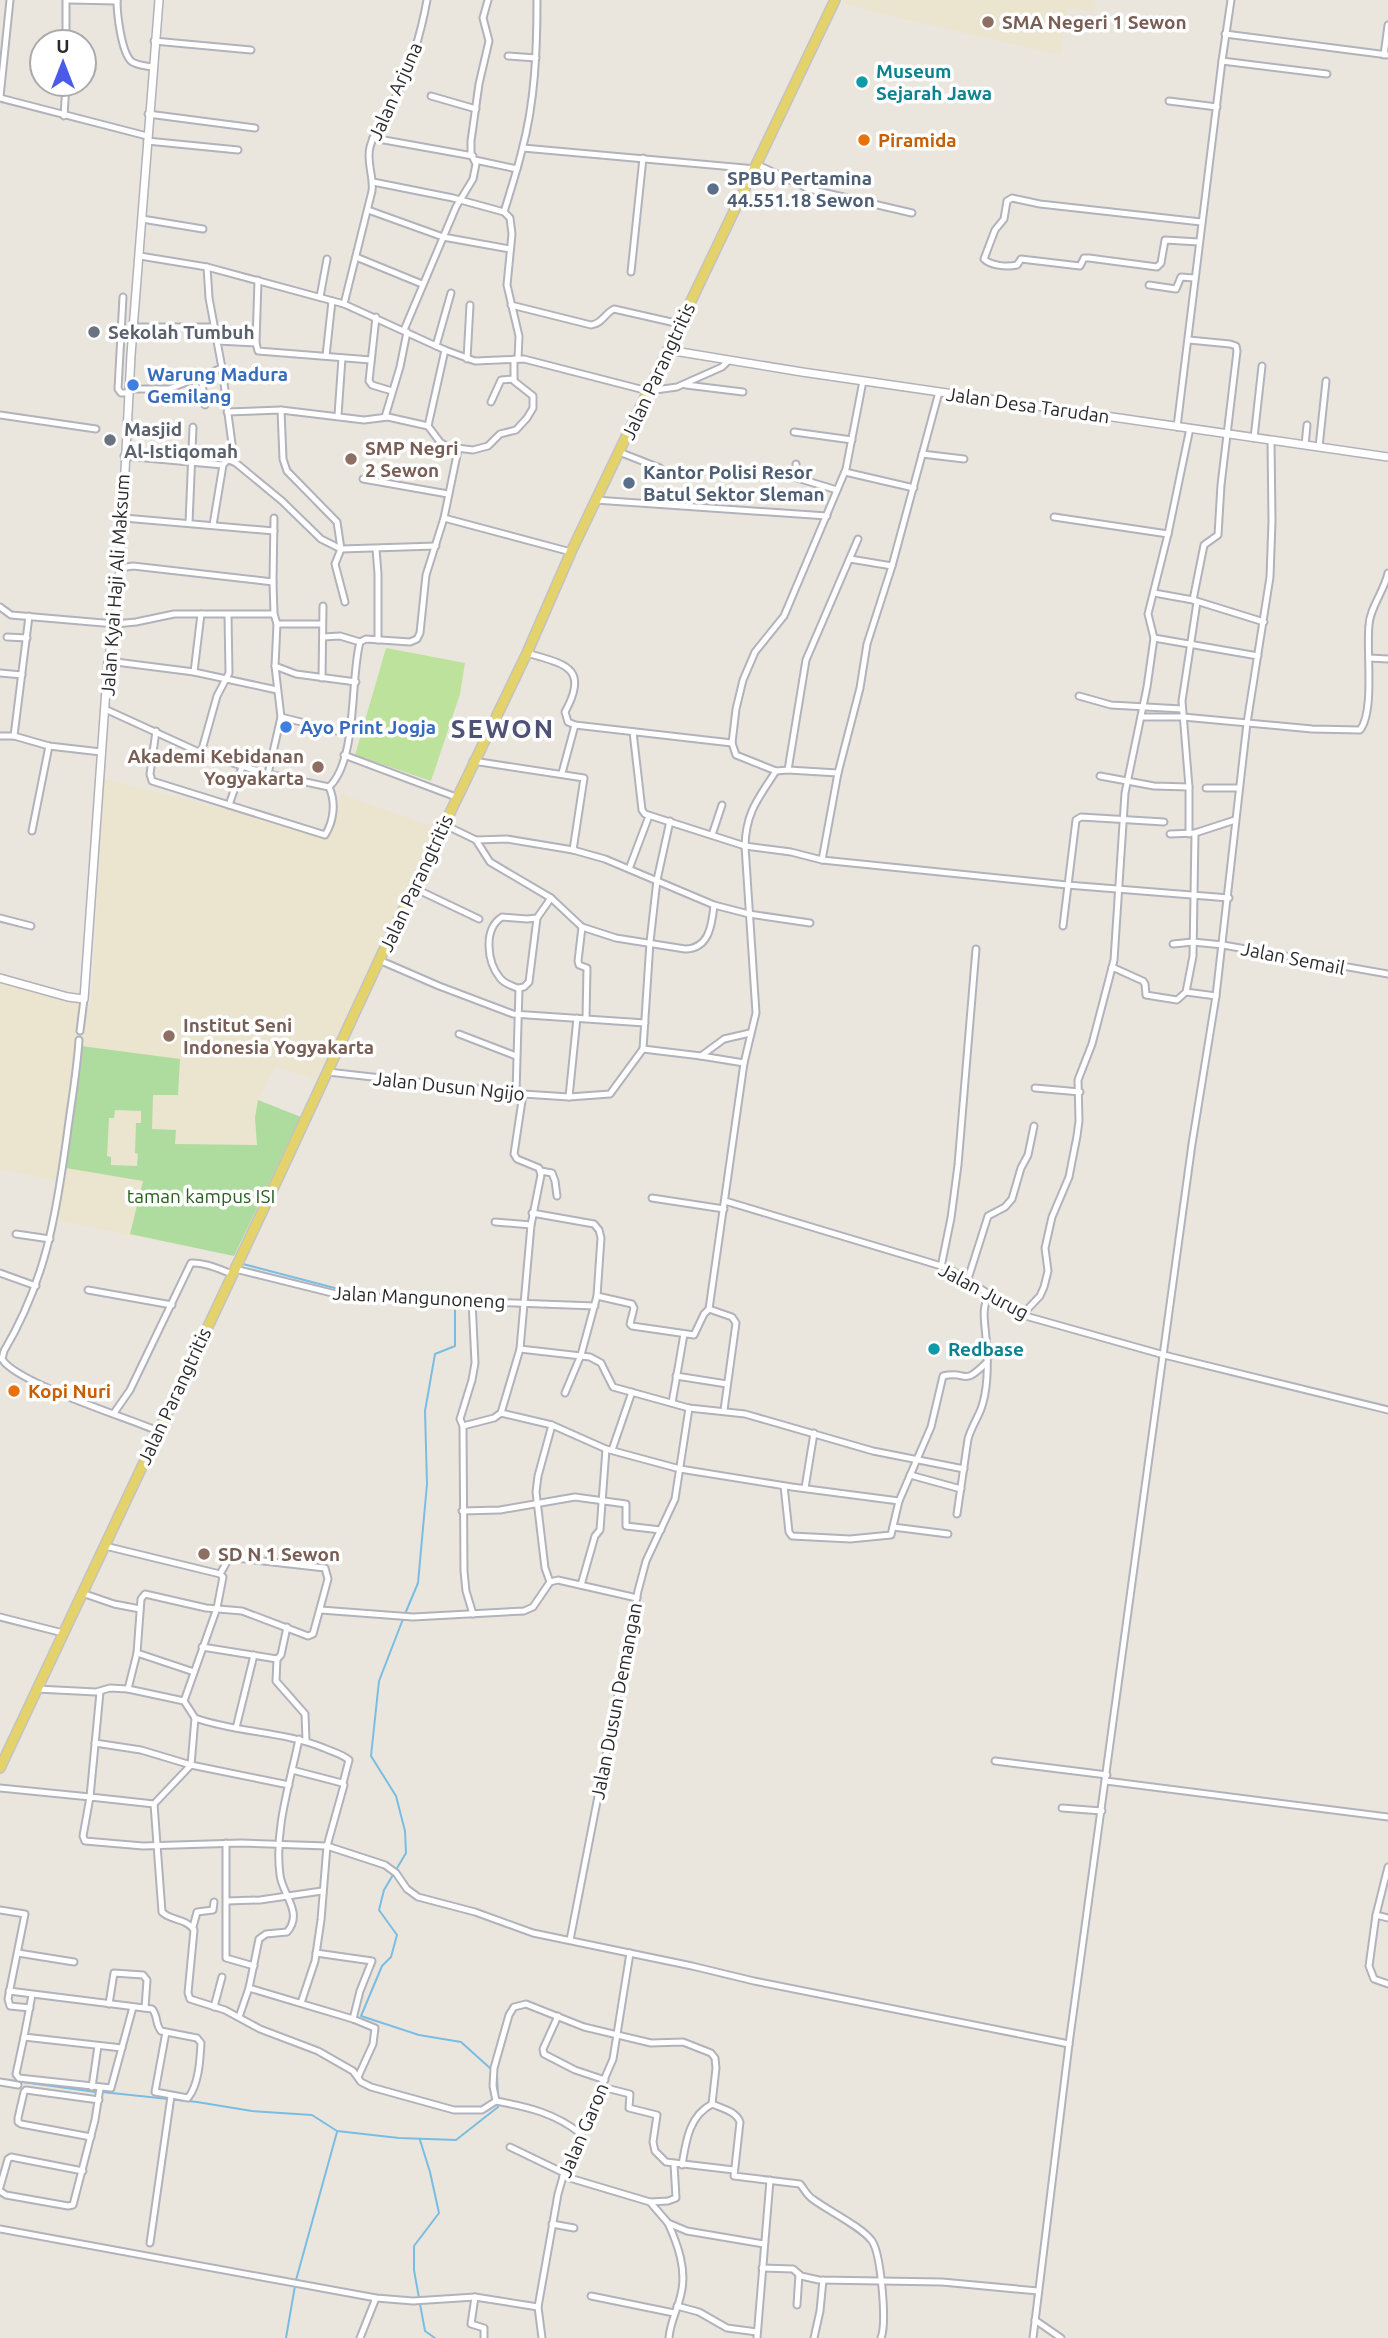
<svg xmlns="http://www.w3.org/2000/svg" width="1388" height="2338" font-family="Ubuntu,sans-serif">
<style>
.education{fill:#ebe4ce}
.green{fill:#aedc9f;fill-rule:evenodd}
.pitch{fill:#bde29b}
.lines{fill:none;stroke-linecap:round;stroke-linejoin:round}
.stream{stroke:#7abde3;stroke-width:2}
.minor-casing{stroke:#b1b2bc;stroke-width:9}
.tertiary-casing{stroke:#b1b2bc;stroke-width:10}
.primary-casing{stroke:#c3c3c3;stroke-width:12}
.minor{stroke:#fff;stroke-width:5}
.tertiary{stroke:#fff;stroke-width:7}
.primary{stroke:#e3d36a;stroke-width:9}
.education-dot{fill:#8d6e63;stroke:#fff;stroke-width:2.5}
.culture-dot{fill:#0f9aa8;stroke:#fff;stroke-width:2.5}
.food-dot{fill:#e8710a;stroke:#fff;stroke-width:2.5}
.service-dot{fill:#5c6f8a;stroke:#fff;stroke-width:2.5}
.worship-dot{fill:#6b7280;stroke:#fff;stroke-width:2.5}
.shop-dot{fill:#3f7fe0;stroke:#fff;stroke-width:2.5}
.labels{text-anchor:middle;stroke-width:7;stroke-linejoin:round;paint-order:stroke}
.education-label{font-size:19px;font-weight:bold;fill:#785e54;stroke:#fff;text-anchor:start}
.culture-label{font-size:19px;font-weight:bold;fill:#0d838f;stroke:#fff;text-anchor:start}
.street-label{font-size:19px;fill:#2a2a2a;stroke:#fff}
.food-label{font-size:19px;font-weight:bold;fill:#c56008;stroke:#fff;text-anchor:start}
.service-label{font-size:19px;font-weight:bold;fill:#4e5e75;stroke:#fff;text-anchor:start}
.worship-label{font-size:19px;font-weight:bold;fill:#5b616d;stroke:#fff;text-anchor:start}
.shop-label{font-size:19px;font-weight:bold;fill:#366cbe;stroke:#fff;text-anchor:start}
.park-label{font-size:19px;fill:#286021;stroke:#fff}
.district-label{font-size:26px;font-weight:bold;letter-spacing:2px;fill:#4f5276;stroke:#fff}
</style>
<rect width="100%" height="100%" fill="#ebe6dd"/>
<g class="education">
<path d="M846,0H1096L1094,12L1067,8L1060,55L882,14L844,3Z"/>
<path d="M104,779L328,835L341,794L436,828L316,1079L275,1067L258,1100L301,1117L234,1256L53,1220L59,1182L1,1169L0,1172V981L91,1006Z"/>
</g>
<path class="green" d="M81,1046L180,1059L178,1095H153L152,1129L176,1130L175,1144L257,1145L255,1118L258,1100L301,1117L234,1256L130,1234L143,1181L66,1168ZM115,1110L141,1111V1123H136L135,1153L138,1154L137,1166L111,1165V1157L107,1156L109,1118H114Z"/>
<path class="pitch" d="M386,648L465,663L460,694L431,781L355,755Z"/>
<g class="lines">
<g class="stream">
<path d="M243,1264L350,1292L419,1297"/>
<path d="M405,1614L418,1583L427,1484L425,1411L435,1354L455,1346V1305"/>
<path d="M403,1619L379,1681L371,1756L396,1796L405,1831L406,1853L384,1890L379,1910L397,1935L391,1957L382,1966L361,2016L419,2035L461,2042L491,2069"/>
<path d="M495,2073L497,2075L498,2098"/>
<path d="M0,2079L96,2092"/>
<path d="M102,2092L197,2102L252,2111L312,2115L337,2131L399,2138L456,2140L498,2107V2103"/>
<path d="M419,2298L414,2270V2246L439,2213L430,2172L420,2140"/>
<path d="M420,2304L425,2331L435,2338"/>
<path d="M286,2338L296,2280L337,2132"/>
</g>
<defs>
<g id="minor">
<path d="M66,0V42"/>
<path d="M69,0L117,1"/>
<path d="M117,0C117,13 121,51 131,61C135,65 146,66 152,67"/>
<path d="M1225,34L1388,55"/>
<path d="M154,41L251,50"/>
<path d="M1384,55L1388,25"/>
<path d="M508,56L536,58"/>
<path d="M1222,61L1327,74"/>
<path d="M431,96L476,109"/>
<path d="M0,97L10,0"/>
<path d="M0,98L147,136"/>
<path d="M1169,101L1217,107"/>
<path d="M148,114L255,128"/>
<path d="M64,116L66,84"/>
<path d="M373,138L473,156"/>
<path d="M147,141L238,150"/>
<path d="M523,148L756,169"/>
<path d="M475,160L517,169"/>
<path d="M758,165L809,189L912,213"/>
<path d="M373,182L453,198L504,212L510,218L512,234L507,285L519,336L518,359"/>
<path d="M368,210L443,237L510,249"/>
<path d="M504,212C510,192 517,171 522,150C535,102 537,50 537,0"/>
<path d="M142,219L203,229"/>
<path d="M1199,242L1165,240L1161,263L1157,267L1089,258H1084L1080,266L1021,259L1017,265C1007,267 991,266 984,259L995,230L1004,219L1007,201L1012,198L1040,204L1201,222"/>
<path d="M140,256L207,267L344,304L445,350L475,361L524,359L648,391L677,387L722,367L729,360"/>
<path d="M356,257L422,284"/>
<path d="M207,267L209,298L222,368L232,444L230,457L223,465L213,525"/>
<path d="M631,272L643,158"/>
<path d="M258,280L256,343L258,351L371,360"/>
<path d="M1149,285L1176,289L1181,277L1194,278"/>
<path d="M123,297L118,389L121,393H129"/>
<path d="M320,297L327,259"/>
<path d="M344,304L372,191C374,176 366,162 370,147C375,127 388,112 397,94C412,64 421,33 427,0"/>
<path d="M511,305L591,325C602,324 605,313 614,309L680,324"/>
<path d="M376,317L369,381L372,385L392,391"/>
<path d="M133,327H214"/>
<path d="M404,330L456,207L473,179L476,164L471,154V141L479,84L489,41L483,18L488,0"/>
<path d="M1189,340L1230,344L1236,346L1237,351L1221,485L1218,535L1204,545L1193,600"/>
<path d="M217,341L256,343"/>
<path d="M436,346L451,293"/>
<path d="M326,356L332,301"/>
<path d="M467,359L470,305"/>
<path d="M201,376L205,405"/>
<path d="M686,385L743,392"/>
<path d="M129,389H169L222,368"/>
<path d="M491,402L501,380L514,379"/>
<path d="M281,410L283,459L287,471L337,522L341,549L335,564L345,602"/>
<path d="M227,412L281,410L364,420L388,417L428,426L440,442L448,447L473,450L488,446L500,434L516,430L527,418L533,408V396L514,381V359"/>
<path d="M0,415L96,429"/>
<path d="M338,415L342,358"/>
<path d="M385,417L400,367L407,332"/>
<path d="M428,426L445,350"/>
<path d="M1177,427L1222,61L1231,0"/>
<path d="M794,432L852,440"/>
<path d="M1254,438L1262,366"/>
<path d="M1305,445L1307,425"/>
<path d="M1319,447L1326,381"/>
<path d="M619,452L660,468"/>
<path d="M922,454L964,459"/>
<path d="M124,456L223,465"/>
<path d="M229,460L236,463L282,501L321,539L341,549L436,546"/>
<path d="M796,464L797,478L837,490"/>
<path d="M845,472L914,488"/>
<path d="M363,479L448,494"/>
<path d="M595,500L827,516"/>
<path d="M1054,517L1168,534"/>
<path d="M124,518L274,531"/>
<path d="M444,518L571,552"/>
<path d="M189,523L193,427"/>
<path d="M858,539L806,660L788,770L776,771L736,755L732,743L736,709L743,680L755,652L784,616L846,469L863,381"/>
<path d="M376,549L378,574V640"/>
<path d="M850,559L892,566"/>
<path d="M120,568L133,566L273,582"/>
<path d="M1154,593L1193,600L1264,622"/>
<path d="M0,607L11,615L115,624L136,622L174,614H274"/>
<path d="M29,616L14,736L49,746L101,752"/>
<path d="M277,624H322"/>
<path d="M7,637L27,638"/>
<path d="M323,637L340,636L360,642L366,639L410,642L417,639L420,633L426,575L444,518L458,450"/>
<path d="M1154,638L1258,656"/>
<path d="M527,653C564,664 590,667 565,712L568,722L575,725L732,743"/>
<path d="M1369,658L1388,659"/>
<path d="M108,661L194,672L277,690"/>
<path d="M275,666L296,674L356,682"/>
<path d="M194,672L201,614"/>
<path d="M0,673L22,675"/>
<path d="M322,678L323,606"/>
<path d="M1079,696L1111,705L1182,709"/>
<path d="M105,709L201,753L223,760L268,774L329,787"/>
<path d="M281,717L349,734"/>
<path d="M1141,717H1183L1312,729L1360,730C1375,711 1366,651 1369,625C1370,607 1384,592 1388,573"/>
<path d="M156,731L150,774L152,781L325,835C334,821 336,802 329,787C358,760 350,678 360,642"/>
<path d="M633,732L642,810L645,814L745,846L791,852L822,860L1067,885L1229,898"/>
<path d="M0,736H14"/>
<path d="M201,753L217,696L229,673L228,615"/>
<path d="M344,755L456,797"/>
<path d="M473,761L584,778L573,850"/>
<path d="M788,770L838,773"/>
<path d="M562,773L575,725"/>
<path d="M268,774L281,717L275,666L277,624L274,614L273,582L274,518"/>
<path d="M1100,776L1154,786L1189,787"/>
<path d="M1206,788H1238"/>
<path d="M229,805L242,767"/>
<path d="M445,825L476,840L507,839L573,850L605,859L714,905L749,914L810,923"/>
<path d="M32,831L49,746"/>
<path d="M1170,834L1195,833L1235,820"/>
<path d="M1189,834V787L1182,701L1197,602"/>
<path d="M712,835L722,805"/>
<path d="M476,840L490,862L551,898L582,927L616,938L685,949C709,949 712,925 714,905"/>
<path d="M822,860L838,773L860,688L867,644L892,566L939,392"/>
<path d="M629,869L649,816"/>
<path d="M414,888L479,919"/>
<path d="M0,918L31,926"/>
<path d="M1063,926L1076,820L1081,817L1164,822"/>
<path d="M582,927L578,961L579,965L587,968L586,1018"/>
<path d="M1173,944L1193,942L1223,945L1388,974"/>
<path d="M379,960L439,986L513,1014L645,1023"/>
<path d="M1112,967L1143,981L1145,984L1146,995L1177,1000L1186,992L1193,956L1195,833"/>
<path d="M518,988L524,987L529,982L537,918"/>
<path d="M1186,992L1216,996"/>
<path d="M80,1031L84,999"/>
<path d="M459,1034L516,1056"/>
<path d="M79,1040C77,1072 71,1104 67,1136C56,1216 46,1280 4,1351L2,1359C16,1383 128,1418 158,1431"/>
<path d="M643,1049L701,1056L744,1063"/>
<path d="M701,1056L724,1039L750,1033"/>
<path d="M328,1072L523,1094L569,1097L610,1094L643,1049L650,942L657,880L670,821"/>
<path d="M1035,1088L1080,1092"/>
<path d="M516,1093L519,989C514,986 504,984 500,978C487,962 483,929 502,917L527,919L537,918L551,898"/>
<path d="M569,1097L577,1018"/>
<path d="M541,1171L552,1173L555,1181L557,1196"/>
<path d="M652,1198L724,1209"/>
<path d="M725,1201L948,1268L1022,1315L1164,1355L1388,1410"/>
<path d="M532,1213L594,1224L599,1230L601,1238L597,1296L581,1355L565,1393"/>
<path d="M495,1222L531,1225"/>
<path d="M16,1234L50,1239"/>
<path d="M941,1267L951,1218L958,1165L976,949"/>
<path d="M235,1269L348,1297L595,1306"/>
<path d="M0,1273L36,1286"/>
<path d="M968,1279L988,1216L1005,1207L1012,1199L1021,1168L1028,1155L1034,1126"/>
<path d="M88,1290L172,1305"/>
<path d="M597,1296L632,1304L634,1308L630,1324L632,1326L694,1335L704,1314L709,1309"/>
<path d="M472,1301L475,1363L472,1380L460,1419L463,1426L464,1571L466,1591L473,1614"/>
<path d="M1022,1315L1040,1296L1044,1287L1048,1271L1045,1248L1052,1217L1069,1177L1077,1136L1079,1121L1078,1080L1092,1044L1114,960L1125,793L1147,687L1154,638L1148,614L1168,534L1190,428"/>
<path d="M520,1349L590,1357L601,1363L613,1387L689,1408L745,1414L873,1451L964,1469"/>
<path d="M676,1376L727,1384"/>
<path d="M672,1403L684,1334"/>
<path d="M724,1410L736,1323L732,1317L709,1309L744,1063L756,1013L745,846C746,812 758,799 776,771"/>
<path d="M114,1413L130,1390L191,1263C204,1262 219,1269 232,1274"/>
<path d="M501,1413L552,1425L606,1449L680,1469L792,1487L899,1501"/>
<path d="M463,1426L494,1418L501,1413L520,1349L531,1225L541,1175L539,1168L517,1159L514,1154L523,1094"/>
<path d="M612,1450L632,1392"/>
<path d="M910,1475L961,1489"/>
<path d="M784,1486L789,1532L792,1536L850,1539L891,1535L899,1501L931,1427L943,1376C969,1370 961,1388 987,1362"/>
<path d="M805,1488L814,1433"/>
<path d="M462,1511L500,1510L575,1497L626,1504V1526L661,1530"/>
<path d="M957,1514L968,1439C971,1428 977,1419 981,1409C989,1387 988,1360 986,1338C985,1322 981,1309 989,1295"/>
<path d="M893,1527L948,1534"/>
<path d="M105,1546L220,1574L223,1577L217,1608L184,1701"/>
<path d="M550,1582L545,1568L536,1492L538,1476L552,1425"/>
<path d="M581,1585L595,1536L600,1530L606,1449"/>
<path d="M82,1593L114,1604L140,1609"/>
<path d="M321,1610L413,1617L524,1611L533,1607L550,1582L558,1580L637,1598"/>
<path d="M0,1617L63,1633"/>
<path d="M202,1647L277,1659L281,1655L287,1627"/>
<path d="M137,1653L194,1672"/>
<path d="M277,1659L276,1681L305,1714L306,1740"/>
<path d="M37,1689L96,1692L110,1688L128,1689L184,1701L195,1718L191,1765L154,1804L90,1797L83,1836L85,1841L143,1846L241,1843L327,1846L385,1865L396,1873L407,1889L418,1897L475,1912L533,1933L692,1966L754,1981L1069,2044"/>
<path d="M128,1689L137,1653L141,1599L145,1594L206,1608L242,1611L308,1636L313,1634L328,1579L325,1568L236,1558L228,1560L220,1574"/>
<path d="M195,1718C237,1733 283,1731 324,1748C333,1752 342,1754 349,1760L343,1783"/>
<path d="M236,1728L254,1655"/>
<path d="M95,1743L141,1750L191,1765L289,1785"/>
<path d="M995,1761L1107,1775"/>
<path d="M292,1770L342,1783L344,1785L327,1846L321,1920L315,1961L301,2003"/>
<path d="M1106,1781L1388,1817"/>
<path d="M0,1788L90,1797L100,1692"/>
<path d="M154,1804L162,1912C171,1921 186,1918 194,1930L188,1993L190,1999L225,2010L260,2029L318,2051L353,2071L361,2082L371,2087L454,2110H482L496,2101C528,2107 555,2113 581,2134"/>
<path d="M1062,1808L1102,1811"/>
<path d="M226,1843V1958L254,1966"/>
<path d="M1388,1867L1376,1915L1369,1966L1374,1979L1388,1984"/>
<path d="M227,1901L260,1900L322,1891"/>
<path d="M0,1910L25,1914L8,1999L10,2006L30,2008"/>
<path d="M1376,1915L1388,1918"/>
<path d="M193,1927L197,1912L213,1910L214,1902"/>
<path d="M570,1940L638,1591L646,1561L675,1499L689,1408"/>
<path d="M18,1953L74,1962"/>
<path d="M316,1953L372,1961L360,1991L353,2019"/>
<path d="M249,1988L353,2019L375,2028L373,2044L358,2077"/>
<path d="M9,1991L152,2009C158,2015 155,2024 161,2031L197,2038L201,2043C200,2060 199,2084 188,2098L155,2092L166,2032"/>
<path d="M32,1995L24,2037L122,2048"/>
<path d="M109,2004L114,1973L143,1975L147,1980L145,2008"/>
<path d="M214,2007L222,1977"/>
<path d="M558,2016L543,2049L544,2054L575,2070L605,2080"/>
<path d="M239,2017L249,1988L259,1939L266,1934L287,1932C304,1913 282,1894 280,1875C274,1830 290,1783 299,1739"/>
<path d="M24,2037L16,2074L19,2078L111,2088L133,2007"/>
<path d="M0,2082L18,2085"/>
<path d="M92,2087L98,2046"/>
<path d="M602,2087L630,2094L629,2108L657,2115L653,2142L655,2151L666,2162L734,2170"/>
<path d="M496,2101L493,2086L494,2068L509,2015L514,2007L526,2004L584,2027L651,2043L683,2042L711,2053L715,2058L716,2068L712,2104C721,2108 736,2111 740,2122L734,2176L800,2184C805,2190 807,2196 814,2200C829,2211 862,2227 872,2241C881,2254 887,2323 881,2338"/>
<path d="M91,2137L21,2124L18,2122V2118L24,2092L26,2090L99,2100"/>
<path d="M510,2147L564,2173"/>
<path d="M682,2165C686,2141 689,2116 712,2104"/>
<path d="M563,2176L650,2202L668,2223L687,2231L764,2244"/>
<path d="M0,2187L8,2159L11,2157L83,2171"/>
<path d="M0,2191L6,2195L68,2206L73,2205L95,2120L100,2088"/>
<path d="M650,2202L668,2201L676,2198L674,2164"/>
<path d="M668,2223C678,2245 687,2270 681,2294C678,2309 670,2322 669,2338"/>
<path d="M552,2224L574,2228"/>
<path d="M0,2229L376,2298L413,2301L475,2297L538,2307"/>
<path d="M150,2243L171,2096"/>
<path d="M762,2268L793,2269L801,2276L819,2280L942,2282L1038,2291"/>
<path d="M591,2296L674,2313"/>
<path d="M475,2297L471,2324L484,2328V2338"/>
<path d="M797,2305L799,2274"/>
<path d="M677,2306L699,2312L727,2328L757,2332"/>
<path d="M1035,2320L1061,2338"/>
<path d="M360,2338L376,2298"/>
<path d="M542,2338L538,2307L558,2194L564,2173L613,2059L630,1953"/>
<path d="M757,2338L770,2180"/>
<path d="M814,2338L820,2311L823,2280"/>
<path d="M1033,2338L1069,2044L1148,1465L1192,1144L1216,996L1247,723L1270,577L1272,521L1271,441"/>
</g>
<g id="tertiary">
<path d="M668,350L802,372L1388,457"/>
<path d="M0,978L68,997L84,999L108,661L115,624L120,568L131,355L159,0"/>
</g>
<path id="primary" d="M0,1768L279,1176L383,952L527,653L571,552L835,0"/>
</defs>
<use href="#minor" class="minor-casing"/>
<use href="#tertiary" class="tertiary-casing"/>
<use href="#primary" class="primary-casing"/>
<use href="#minor" class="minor"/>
<use href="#tertiary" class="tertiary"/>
<use href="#primary" class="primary"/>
</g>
<g class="education-dot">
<circle cx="988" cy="22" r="7"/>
<circle cx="351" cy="459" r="7"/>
<circle cx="318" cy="767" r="7"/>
<circle cx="169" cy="1036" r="7"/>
<circle cx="204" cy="1554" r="7"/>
</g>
<g class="culture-dot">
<circle cx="862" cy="82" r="7"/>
<circle cx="934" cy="1349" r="7"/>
</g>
<g class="food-dot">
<circle cx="864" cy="140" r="7"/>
<circle cx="14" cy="1391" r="7"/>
</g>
<g class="service-dot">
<circle cx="713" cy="189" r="7"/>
<circle cx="629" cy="483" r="7"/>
</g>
<g class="worship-dot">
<circle cx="94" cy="332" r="7"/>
<circle cx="110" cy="440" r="7"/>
</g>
<g class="shop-dot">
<circle cx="133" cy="385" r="7"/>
<circle cx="286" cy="727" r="7"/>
</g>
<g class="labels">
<g class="education-label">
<text x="1002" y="29">SMA Negeri 1 Sewon</text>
<text x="365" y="455">SMP Negri<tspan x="365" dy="22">2 Sewon</tspan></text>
<text x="304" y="763" text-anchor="end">Akademi Kebidanan<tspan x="304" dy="22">Yogyakarta</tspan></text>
<text x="183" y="1032">Institut Seni<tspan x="183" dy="22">Indonesia Yogyakarta</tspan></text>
<text x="218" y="1561">SD N 1 Sewon</text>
</g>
<g class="culture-label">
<text x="876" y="78">Museum<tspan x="876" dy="22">Sejarah Jawa</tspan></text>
<text x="948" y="1356">Redbase</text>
</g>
<g class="street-label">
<text transform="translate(395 91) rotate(-66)" y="7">Jalan Arjuna</text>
<text transform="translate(658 371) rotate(-65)" y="7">Jalan Parangtritis</text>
<text transform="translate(1028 405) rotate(8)" y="7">Jalan Desa Tarudan</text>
<text transform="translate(115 585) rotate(-86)" y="7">Jalan Kyai Haji Ali Maksum</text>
<text transform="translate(416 883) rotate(-65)" y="7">Jalan Parangtritis</text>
<text transform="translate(1293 958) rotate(11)" y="7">Jalan Semail</text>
<text transform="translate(449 1086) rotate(6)" y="7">Jalan Dusun Ngijo</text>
<text transform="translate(984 1291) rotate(28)" y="7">Jalan Jurug</text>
<text transform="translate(419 1297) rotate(3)" y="7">Jalan Mangunoneng</text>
<text transform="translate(174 1396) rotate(-65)" y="7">Jalan Parangtritis</text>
<text transform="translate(616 1701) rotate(-79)" y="7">Jalan Dusun Demangan</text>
<text transform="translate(583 2130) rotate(-67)" y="7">Jalan Garon</text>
</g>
<g class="food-label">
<text x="878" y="147">Piramida</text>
<text x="28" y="1398">Kopi Nuri</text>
</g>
<g class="service-label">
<text x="727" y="185">SPBU Pertamina<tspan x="727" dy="22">44.551.18 Sewon</tspan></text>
<text x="643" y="479">Kantor Polisi Resor<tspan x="643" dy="22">Batul Sektor Sleman</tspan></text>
</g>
<g class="worship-label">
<text x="108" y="339">Sekolah Tumbuh</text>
<text x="124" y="436">Masjid<tspan x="124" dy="22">Al-Istiqomah</tspan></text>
</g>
<g class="shop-label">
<text x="147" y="381">Warung Madura<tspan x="147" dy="22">Gemilang</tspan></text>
<text x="300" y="734">Ayo Print Jogja</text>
</g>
<g class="park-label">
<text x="201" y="1203">taman kampus ISI</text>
</g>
<g class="district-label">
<text x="503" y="738">SEWON</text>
</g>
</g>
<g transform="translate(63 63)"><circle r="33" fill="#ffffff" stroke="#aaaaaa" stroke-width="2"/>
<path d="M0-5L12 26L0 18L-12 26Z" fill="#4c5ae9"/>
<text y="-10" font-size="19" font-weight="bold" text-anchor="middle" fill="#2a2a2a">U</text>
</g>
</svg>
